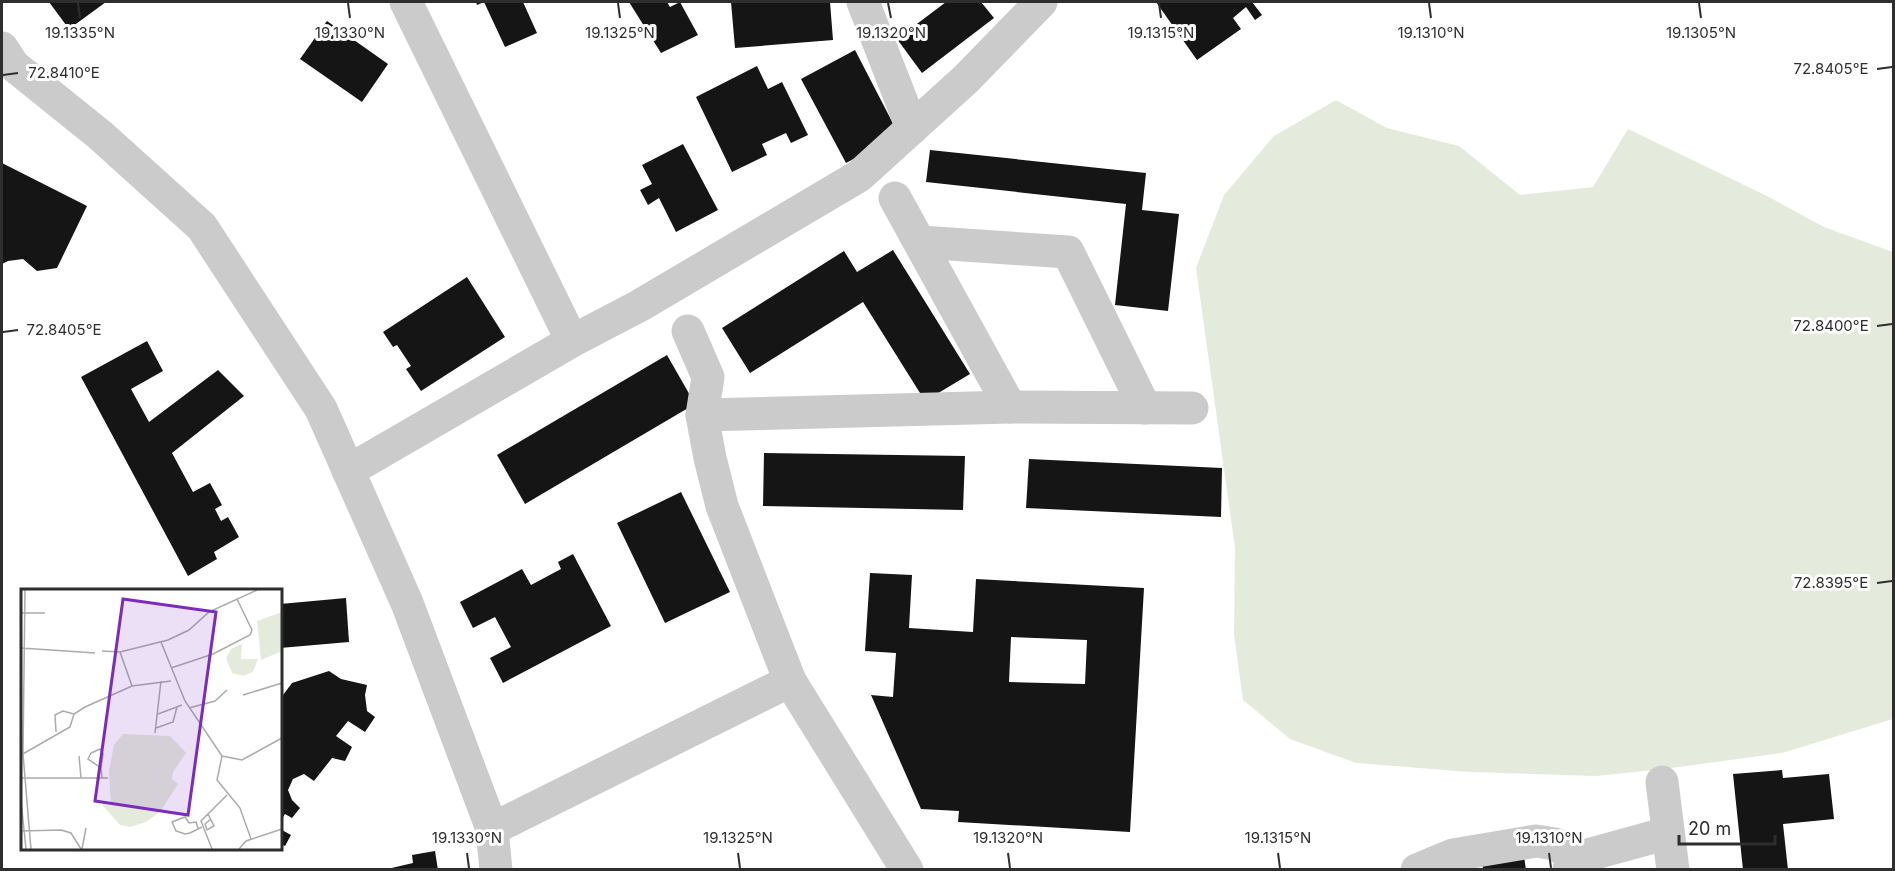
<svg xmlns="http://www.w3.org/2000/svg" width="1895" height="871" font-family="Inter,sans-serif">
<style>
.green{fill:#e5ebdc}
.building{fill:#151515;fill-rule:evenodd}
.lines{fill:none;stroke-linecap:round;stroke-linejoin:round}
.street{stroke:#cbcbcb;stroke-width:33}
.ticks{fill:none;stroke:#2e2e2e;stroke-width:2}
.inset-road{fill:none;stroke:#ababab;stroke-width:1.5}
.view{fill:#7b2cbf;fill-opacity:0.15;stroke:#7b2cbf;stroke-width:3}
.inset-edge{fill:none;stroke:#2e2e2e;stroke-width:3}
.ticks-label{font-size:15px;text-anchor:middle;fill:#2e2e2e;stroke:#fff;stroke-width:6;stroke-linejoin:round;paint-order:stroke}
</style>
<rect width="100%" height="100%" fill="#fff"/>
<path class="green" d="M1336,100L1387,128L1459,146L1520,195L1593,187L1628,129L1767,196L1824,227L1893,252V719L1782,753L1664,769L1596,776L1470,772L1356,763L1290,739L1243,700L1234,635L1235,548L1196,268L1224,195L1274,136Z"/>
<g class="building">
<path d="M49,2H106L69,29Z"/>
<path d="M476,2H523L537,33L505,47L484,2L477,5Z"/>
<path d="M629,2H667L670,7L680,2L698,35L661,53Z"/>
<path d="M731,2H830L833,40L735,48Z"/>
<path d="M946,2H981L994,18L922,73L897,39Z"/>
<path d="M1156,2H1252L1262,15L1255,20L1246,7L1233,18L1241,29L1197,60Z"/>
<path d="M327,21L388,64L362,102L300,59Z"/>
<path d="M855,50L899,135L846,163L801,79Z"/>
<path d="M757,66L768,89L782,82L808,135L791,143L786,133L762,144L767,155L732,172L696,97Z"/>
<path d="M683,144L718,210L676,232L659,198L648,205L640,190L652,184L642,165Z"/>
<path d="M930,150L1146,173L1142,210L1179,214L1168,311L1115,305L1126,204L926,182Z"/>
<path d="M2,163L87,206L57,268L37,271L23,259L8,261L2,264Z"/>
<path d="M893,250L970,374L925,401L863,302L750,373L722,328L844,251L857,272Z"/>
<path d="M467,277L505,337L421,391L406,369L411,366L397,345L393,347L383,332Z"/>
<path d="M147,341L163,371L131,389L149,422L218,370L244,396L172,453L193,492L210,483L222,505L215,509L221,521L228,517L239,537L214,552L217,559L188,576L81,377Z"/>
<path d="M667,355L695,404L525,504L497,455Z"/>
<path d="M764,453L965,456L963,510L763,506Z"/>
<path d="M1029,459L1222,468L1221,517L1026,508Z"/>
<path d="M681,492L730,592L665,623L617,523Z"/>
<path d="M573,554L611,626L503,683L490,658L511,647L495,617L473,628L460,602L522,569L531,585L561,569L558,562Z"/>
<path d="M870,573L912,575L909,628L973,632L976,579L1144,588L1130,832L958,822L959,811L921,809L871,695L893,697L896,653L865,651ZM1011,637L1087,640L1085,684L1009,682Z"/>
<path d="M346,598L349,642L280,648V604Z"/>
<path d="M329,671L341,679L367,685L365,695L367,711L375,717L365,732L348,721L336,736L352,747L345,761L332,758L314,781L304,774L293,779L288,790L292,800L300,808L292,818L285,814L280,822V699L292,683Z"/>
<path d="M1782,770L1783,778L1829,774L1834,819L1783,824L1788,870H1743L1733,774Z"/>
<path d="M280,829L291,835L285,846L280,844Z"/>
<path d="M1523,849L1526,870H1484L1481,863Z"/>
<path d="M435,851L438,870H383L413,863L412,855Z"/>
</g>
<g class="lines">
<g class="street">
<path d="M406,2L572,341"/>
<path d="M863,2L912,128"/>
<path d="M2,48L13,65L100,135L202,227L321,409L407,603L492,829L496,870"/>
<path d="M895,198L1010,407"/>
<path d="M920,242L1068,252L1145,408"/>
<path d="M688,331L708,377L702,415L710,458L722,506L790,681L907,870"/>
<path d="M702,415L1010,407L1192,408"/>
<path d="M348,471L572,341L639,306L859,176L966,79L1041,2"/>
<path d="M1662,782L1673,870"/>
<path d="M492,829L790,681"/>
<path d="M1417,870L1453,855L1536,841L1555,844L1577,858"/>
<path d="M1569,870L1577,858L1668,833"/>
</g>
</g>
<path class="ticks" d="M78,3L80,18M348,3L350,18M618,3L620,18M888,3L891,18M1159,3L1161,18M1429,3L1431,18M1699,3L1701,18M1877,69L1892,67M3,75L18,73M1877,326L1892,324M3,332L18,330M1877,583L1892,581M467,853L469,868M738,853L740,868M1008,853L1010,868M1278,853L1280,868M1549,853L1551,868"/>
<g transform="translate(21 589)">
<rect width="261" height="261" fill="#fff"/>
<path d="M261,23V62L240,71L236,32ZM221,55L220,70H237L232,83L222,87L211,84L205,69L210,60ZM102,145L149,147L165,164L152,183L151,190L157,195L139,223L125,233L109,238L99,236L82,217V213L90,215L88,182L93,156Z" fill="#e5ebdc"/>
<path class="inset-road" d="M4,1L2,165L10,260M0,24H24M140,53L164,112L201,167L221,171L261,149M0,59L74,64M81,62L99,63L147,51L168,41L188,23L236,1M99,63L111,97M150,79L192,65L229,46L231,41L216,10M222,106L261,94M168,119L194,112L206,101M137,125L161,116M135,139L152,133L156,118M35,143L34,126L42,122L53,125M134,144L140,92M0,166L49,138L53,125L64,118L111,97L150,92M58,167L60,189M201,167L196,191L219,219L230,250M80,179L82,165L79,160L70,164L67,170L80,179L81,189M0,189H87M0,212L5,260M187,225L193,237L186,241L184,235L190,230M177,239L175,233L168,234L164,228L151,233L155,242L164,245L169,244L181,238M0,242L40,241L50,244L60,260M61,260L65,239M191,260L180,232L206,206M218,260L225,252L261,240"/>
<path class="view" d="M102,10L195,23L167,226L74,212Z"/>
<rect width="261" height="261" class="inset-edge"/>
</g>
<g class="ticks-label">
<text x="80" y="38">19.1335°N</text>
<text x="350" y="38">19.1330°N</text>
<text x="620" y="38">19.1325°N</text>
<text x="891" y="38">19.1320°N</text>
<text x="1161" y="38">19.1315°N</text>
<text x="1431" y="38">19.1310°N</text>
<text x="1701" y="38">19.1305°N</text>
<text x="1831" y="74">72.8405°E</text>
<text x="64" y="78">72.8410°E</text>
<text x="1831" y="331">72.8400°E</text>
<text x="64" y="335">72.8405°E</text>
<text x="1831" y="588">72.8395°E</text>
<text x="467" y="843">19.1330°N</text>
<text x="738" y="843">19.1325°N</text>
<text x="1008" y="843">19.1320°N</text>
<text x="1278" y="843">19.1315°N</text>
<text x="1549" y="843">19.1310°N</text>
</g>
<rect width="1895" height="871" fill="none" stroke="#2e2e2e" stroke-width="6"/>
<path d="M1679 835v9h96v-9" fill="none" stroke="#2e2e2e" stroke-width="3"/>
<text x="1688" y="835" font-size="18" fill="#2e2e2e" stroke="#ffffff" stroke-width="4.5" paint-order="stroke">20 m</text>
</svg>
